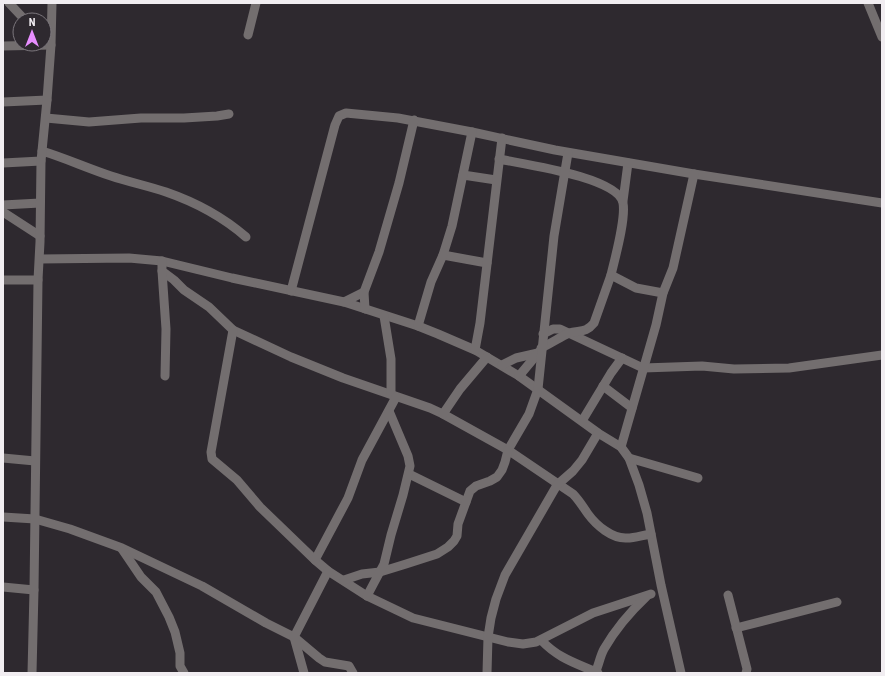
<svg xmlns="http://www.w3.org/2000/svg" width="885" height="676" font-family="'Roboto Condensed',sans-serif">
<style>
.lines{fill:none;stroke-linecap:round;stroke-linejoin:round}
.minor{stroke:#736e6f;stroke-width:9}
</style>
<rect width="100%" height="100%" fill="#2e292f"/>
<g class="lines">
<g class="minor">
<path d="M9,3L25,20"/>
<path d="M868,3L882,37"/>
<path d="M248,35L256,3"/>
<path d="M3,46L51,45"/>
<path d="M3,102L47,100"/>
<path d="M46,118L89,122L141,118H184L217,116L229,114"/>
<path d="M42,151C65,158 87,168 111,176C129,182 148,186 166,192C195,202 223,217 246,237"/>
<path d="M499,159C522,164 618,177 623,203C626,219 615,258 611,275"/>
<path d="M3,163L41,161"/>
<path d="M463,175L496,180"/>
<path d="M623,201L628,163"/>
<path d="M3,205L40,203"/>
<path d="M3,212L40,236"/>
<path d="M443,255L487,263"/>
<path d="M40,259L129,258L162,261L232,278L344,302L418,326L438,334L475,350L519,376L598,433L621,447L629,458L639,485L647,513L661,585L681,673"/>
<path d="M162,261V271L174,280L184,290L209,307L233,330L291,357L343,378L430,408L443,414L508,450L573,494C579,500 583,507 588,514C596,525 612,539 627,538C635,538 643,535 651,534"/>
<path d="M162,271L166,329L165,376"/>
<path d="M3,280H38"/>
<path d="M291,291L335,125L339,116L346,113L398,118L472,132L555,150L694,174L882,203"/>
<path d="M344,302L364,292"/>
<path d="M365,309L364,292L379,252L399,183L414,120"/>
<path d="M384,316L391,359V394"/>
<path d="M418,326L431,282L443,255L452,226L472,132"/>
<path d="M233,330L211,452L212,459L237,480L260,507L315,560L328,571L367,596L413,618L508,642L523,644L536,642L593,613L651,594"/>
<path d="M543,334L553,329H560L643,368L702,366L734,369L789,368L882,355"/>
<path d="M541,348C550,344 562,336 569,333C580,330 586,333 594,323L611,275L636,288L663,293"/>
<path d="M475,350L480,323L502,138"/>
<path d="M502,365L516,358L538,353"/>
<path d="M519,376L539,352"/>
<path d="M603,386L632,408"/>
<path d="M443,414L460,389L487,357"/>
<path d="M582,421L611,373L622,358"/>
<path d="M621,447L656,325L663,293L673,268L694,174"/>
<path d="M3,458L35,461"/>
<path d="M629,458L698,478"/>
<path d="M409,474L466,502"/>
<path d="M3,517L35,519L70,529L122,548L202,586L266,623L294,637L319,658L325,662L349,666L353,673"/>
<path d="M122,549L141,577L156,592L169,617L175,632L180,653V666L184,673"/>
<path d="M315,560L348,498L362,460L396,397"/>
<path d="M344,580L362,574L380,572L406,564L437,554L448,547L454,541L457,536L458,524L470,491L476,486L490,481L497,477L502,470L505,462L508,450L529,414L538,389L554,236L568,153"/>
<path d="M3,587L34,590"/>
<path d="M728,595L747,669L746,673"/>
<path d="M367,596L384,564L391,535L403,495L410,466L408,456L389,411"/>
<path d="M736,628L837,602"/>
<path d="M541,640C559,659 576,663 598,673"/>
<path d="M32,673L34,590L38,280L40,242L41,161L47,100L51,45L52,3"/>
<path d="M304,673L294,637L328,571"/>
<path d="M487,673L488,637L491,618L496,599L505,575L557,485L573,471L582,460L598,433"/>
<path d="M595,673C599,665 600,656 604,649C615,630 630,612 646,597"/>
</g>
</g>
<rect width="885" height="676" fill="none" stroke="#f1edf1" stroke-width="8"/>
<g transform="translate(32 32)"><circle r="19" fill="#2e292f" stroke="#7c777d"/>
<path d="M0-3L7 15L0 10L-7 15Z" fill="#e88eff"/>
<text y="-6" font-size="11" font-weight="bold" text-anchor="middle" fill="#f1edf1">N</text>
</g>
</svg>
